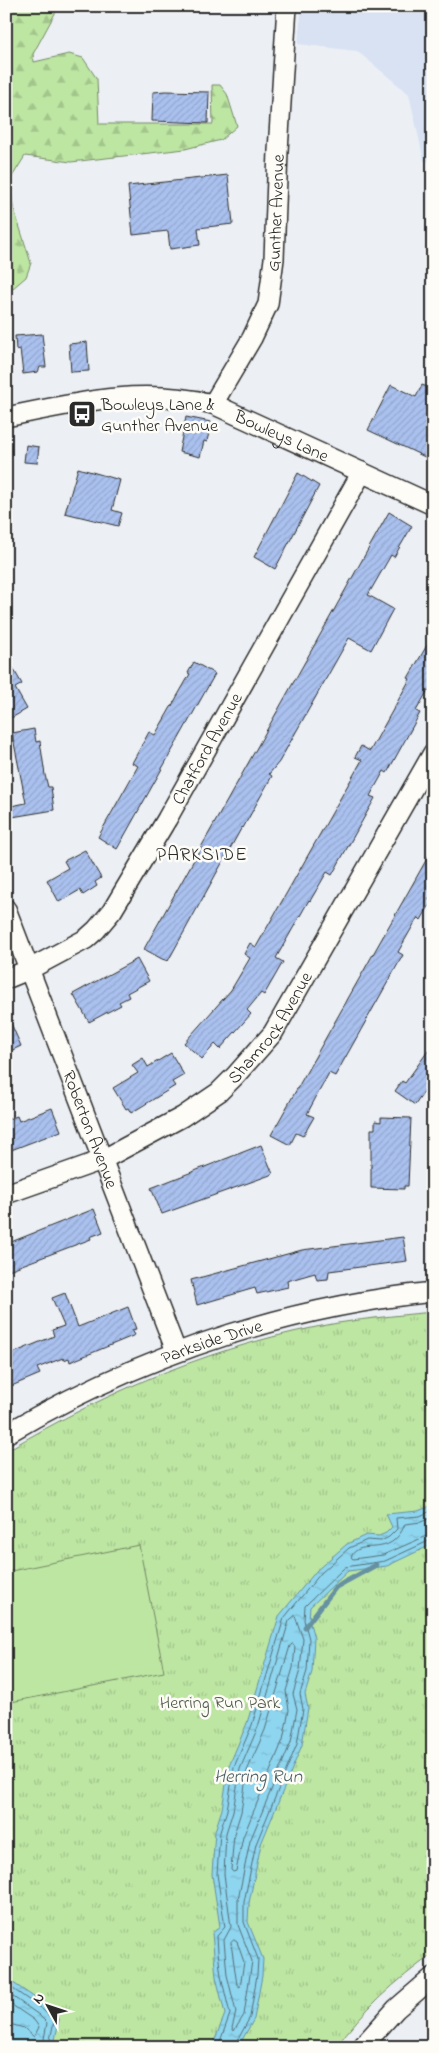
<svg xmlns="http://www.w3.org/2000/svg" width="439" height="2053" font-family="'Indie Flower',sans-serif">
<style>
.built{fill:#d8e2f3}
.forest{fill:url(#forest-firs);stroke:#748866}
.park{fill:url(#park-tufts);stroke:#748866}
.pitch{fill:#bde6a2;stroke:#748866}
.water{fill:url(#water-ripples);stroke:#6691a1}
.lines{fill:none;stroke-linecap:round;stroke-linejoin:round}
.shore{stroke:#536f79;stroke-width:1}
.stream{stroke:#6691a1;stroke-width:5}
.building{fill:url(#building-hatch);stroke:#2b2b2b}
.minor-casing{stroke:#2b2b2b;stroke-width:22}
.minor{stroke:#fdfcf7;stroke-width:19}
.labels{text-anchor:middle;stroke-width:5;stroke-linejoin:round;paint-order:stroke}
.street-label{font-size:18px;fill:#2b2b2b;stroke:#fdfcf7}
.poi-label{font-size:18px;fill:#2b2b2b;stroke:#fdfcf7;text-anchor:start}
.park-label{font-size:18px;fill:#505a49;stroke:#fdfcf7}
.neighbourhood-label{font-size:19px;letter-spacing:1px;fill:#2b2b2b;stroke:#fdfcf7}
.water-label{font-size:19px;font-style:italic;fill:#495e66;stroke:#fdfcf7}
</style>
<defs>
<pattern id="forest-firs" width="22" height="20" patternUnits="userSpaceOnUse" patternTransform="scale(1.25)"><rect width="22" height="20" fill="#bde6a2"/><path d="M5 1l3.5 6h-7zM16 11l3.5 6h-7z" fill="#a3c58c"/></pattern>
<pattern id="park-tufts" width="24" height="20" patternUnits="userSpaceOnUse" patternTransform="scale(1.25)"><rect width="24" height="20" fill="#bde6a2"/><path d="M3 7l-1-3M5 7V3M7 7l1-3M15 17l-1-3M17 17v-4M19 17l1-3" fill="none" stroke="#a3c58c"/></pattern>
<pattern id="water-ripples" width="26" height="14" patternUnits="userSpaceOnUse" patternTransform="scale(1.25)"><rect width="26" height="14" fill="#8ed5ef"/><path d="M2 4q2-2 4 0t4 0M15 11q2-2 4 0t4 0" fill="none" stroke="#7bb7cd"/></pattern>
<pattern id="building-hatch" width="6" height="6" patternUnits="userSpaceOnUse" patternTransform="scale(1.25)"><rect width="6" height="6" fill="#aac1ef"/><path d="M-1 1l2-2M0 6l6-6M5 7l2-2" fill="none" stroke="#92a6cd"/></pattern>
</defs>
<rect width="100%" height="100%" fill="#ecf0f5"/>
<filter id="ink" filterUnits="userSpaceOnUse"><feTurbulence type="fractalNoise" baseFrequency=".02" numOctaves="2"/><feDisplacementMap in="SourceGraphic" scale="10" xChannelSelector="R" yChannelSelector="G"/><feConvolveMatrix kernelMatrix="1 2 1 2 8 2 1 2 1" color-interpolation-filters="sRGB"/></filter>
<g filter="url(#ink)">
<path class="built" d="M302,6H433V162L424,161L409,94L357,51L298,44Z"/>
<path class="forest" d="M6,6H59L33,54L34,62L69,54L83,58L97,79L99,124H213L212,85H220L227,94L237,126L221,140L185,149L71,162L25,156L10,180L13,206L31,263L26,277L6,294Z"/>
<path class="park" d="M433,1312V1954C395,1981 363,2010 336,2047H6V1451C109,1390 220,1343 338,1323C369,1318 401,1315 433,1312Z"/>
<path class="pitch" d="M139,1545L164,1672L6,1703V1572Z"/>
<g class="water">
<path d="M433,1505V1544L387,1566L348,1571L310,1607L309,1620L314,1638L312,1672L305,1694L308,1708L302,1745L261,1844L249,1903L248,1922L263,1959L262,1976L254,2019L238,2047H212L225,2014L216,1977L212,1933L220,1927L212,1874L215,1831L222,1809L229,1766L247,1723L279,1616L317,1570L347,1544L366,1535L379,1536L386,1533L392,1527L386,1514L418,1511Z"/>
<path d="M6,1978L47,2006L59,2020L55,2040L61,2047H21L6,2041Z"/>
</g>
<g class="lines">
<g class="shore">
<path d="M433,1517L421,1522L405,1524C390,1562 360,1536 351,1557L353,1559L383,1555L433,1533"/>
<path d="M295,1616L303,1639L300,1670L293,1694L297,1709L291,1742L250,1841L238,1900V1925L252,1961L244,2015L234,2031L232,2028L236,2012L227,1975L224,1940L231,1927L224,1874L226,1833L233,1811L240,1769L258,1727L289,1621Z"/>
<path d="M293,1644L295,1647L293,1668L286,1691L289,1710L283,1740L243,1837L236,1871L233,1872L231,1870L234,1834L241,1812L247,1771L265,1730L290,1646Z"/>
<path d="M234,1940L237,1942L244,1962L240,1987L237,1985L231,1943Z"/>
<path d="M6,1984L43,2010L54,2021L50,2040L54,2047"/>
<path d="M6,1992L39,2015L47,2023L44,2039L46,2047"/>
<path d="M6,2001L34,2020L39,2027L34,2037L24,2028L6,2023"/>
<path d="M218,2047L230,2014L221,1976L218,1952L217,1936L225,1927L217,1874L220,1832L227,1810L234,1767L252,1725L284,1618L321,1573L349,1548L367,1540L381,1541L389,1537L397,1529L396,1518L420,1516L433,1510"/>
<path d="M234,2047L250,2017L257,1975L258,1959L244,1922V1902L256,1844L297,1744L303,1709L300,1694L307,1671L309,1639L304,1620L305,1606L345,1567L385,1561L433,1539"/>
</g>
<path class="stream" d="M305,1627L336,1587L376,1565"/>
</g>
<g class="building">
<path d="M165,91L209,92L208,123L152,121L153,92Z"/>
<path d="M228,175L233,224L198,228L200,245L170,249L168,231L133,235L128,186Z"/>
<path d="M42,334L46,367H40L38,372L23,374L20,349L16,350L15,336Z"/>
<path d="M87,342L89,371L71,372L69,344Z"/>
<path d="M391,385L416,397L422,385L433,389V443L427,458L368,430Z"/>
<path d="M186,417L211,422L207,442L204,441L200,457L179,452Z"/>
<path d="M26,445L39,447L37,463L24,462Z"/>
<path d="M78,468L120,480L112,510L122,513L118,526L65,513Z"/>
<path d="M298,473L319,486L275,569L254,557Z"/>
<path d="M389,512L412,526L394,557L391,555L368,595L393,609L371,650L349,638L279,762L269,774L272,776L243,828L242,827L168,961L162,959L144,949Z"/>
<path d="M433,635V692L428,690L416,711L420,713L387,773L384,771L370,796L375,798L332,875L327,872L310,901L309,900L276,958L283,962L264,995L261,993L247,1010L251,1014L220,1049L215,1044L202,1059L184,1043L231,990L250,958L244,954L250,943L256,947L362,760L355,757L361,746L370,751L410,679L408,678Z"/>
<path d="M6,656L22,684L15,688L27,709L6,721Z"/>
<path d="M194,662L215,674L117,849L98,837L138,766L132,763L149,732L155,735L190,674L188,673Z"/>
<path d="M34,729L36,742L40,741L45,775L48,787H51L54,810L6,818V807L26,803L12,733Z"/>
<path d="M433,848V893L428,899L432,901L421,920L418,917L398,952L403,955L335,1076L329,1073L307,1114L314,1117L303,1136L296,1133L290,1145L271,1135Z"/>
<path d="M85,850L101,878L95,882L97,886L83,895L80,890L59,902L47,880L68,868L64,861Z"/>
<path d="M137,959L149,981L127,993L129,997L119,1002L121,1005L89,1022L73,994Z"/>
<path d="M6,1012L21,1046L6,1053Z"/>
<path d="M433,1044V1079L415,1105L395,1091L402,1081L405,1083Z"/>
<path d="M171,1053L184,1075L172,1082L175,1086L131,1113L128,1108L126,1109L113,1088L138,1073L132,1065L143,1058L148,1067Z"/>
<path d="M52,1108L61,1131L6,1152V1120L17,1116L19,1121Z"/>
<path d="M381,1117L411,1118L408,1186H404V1189L371,1188V1129H375V1121L381,1122Z"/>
<path d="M261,1145L273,1174L162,1214L151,1188Z"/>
<path d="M94,1209L103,1232L90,1237L91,1239L6,1271V1244Z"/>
<path d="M403,1237L407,1261L329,1271L328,1279L317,1280L315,1273L287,1281L288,1287L257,1294L255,1288L197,1305L191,1280L302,1250Z"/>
<path d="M65,1293L78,1327L128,1307L136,1329L132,1330L135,1335L70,1362L69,1358L64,1360L63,1358L37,1368L40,1374L9,1387L6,1380V1356L54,1336L52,1330L64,1326L52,1298Z"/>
</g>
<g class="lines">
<defs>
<g id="minor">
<path id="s1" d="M213,404L252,338L268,304L274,259L278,151L287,6"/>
<path id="s2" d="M6,417C79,402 140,387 213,404L433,505"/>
<path id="s3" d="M6,909L176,1351"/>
<path id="s4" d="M6,979L28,970L86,939L96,930L112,911L167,819L362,472"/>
<path id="s5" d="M6,1194L102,1160L182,1117L219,1092L235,1076L273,1033L433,753"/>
<path id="s6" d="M6,1434C138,1357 281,1308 433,1292"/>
<path d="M362,2047L396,2009L433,1977"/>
</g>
</defs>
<use href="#minor" class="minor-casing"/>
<use href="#minor" class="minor"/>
</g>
</g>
<defs>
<symbol id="bus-square" viewBox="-11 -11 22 22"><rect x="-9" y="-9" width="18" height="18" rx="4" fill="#2b2b2b" stroke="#fdfcf7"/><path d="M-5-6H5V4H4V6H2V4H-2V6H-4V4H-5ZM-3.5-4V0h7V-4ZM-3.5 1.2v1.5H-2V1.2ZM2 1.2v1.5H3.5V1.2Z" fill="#fff"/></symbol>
</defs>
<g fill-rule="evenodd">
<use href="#bus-square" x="66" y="398" width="32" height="32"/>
</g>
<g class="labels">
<g class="street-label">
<text dy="6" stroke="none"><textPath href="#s1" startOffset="206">Gunther Avenue</textPath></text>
<text dy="6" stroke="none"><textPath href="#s2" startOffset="285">Bowleys Lane</textPath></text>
<text dy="6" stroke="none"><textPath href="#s4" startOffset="316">Chatford Avenue</textPath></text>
<text dy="6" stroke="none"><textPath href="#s5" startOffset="320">Shamrock Avenue</textPath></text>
<text dy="6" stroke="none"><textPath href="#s3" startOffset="236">Roberton Avenue</textPath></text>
<text dy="6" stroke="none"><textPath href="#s6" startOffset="226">Parkside Drive</textPath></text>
</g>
<g class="poi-label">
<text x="101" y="410">Bowleys Lane &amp;<tspan x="101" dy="21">Gunther Avenue</tspan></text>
</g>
<g class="park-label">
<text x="220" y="1708">Herring Run Park</text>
</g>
<g class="neighbourhood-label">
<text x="202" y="860">PARKSIDE</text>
</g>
<g class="water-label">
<text x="258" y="1782">Herring Run</text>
</g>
</g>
<rect width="439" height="2053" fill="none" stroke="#fdfcf7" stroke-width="25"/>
<rect x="12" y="12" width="414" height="2028" fill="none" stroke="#2b2b2b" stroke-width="2" filter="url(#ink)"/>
<g transform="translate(48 2006) rotate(310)" stroke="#fdfcf7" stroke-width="4" paint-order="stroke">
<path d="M0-4L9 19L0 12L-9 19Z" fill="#2b2b2b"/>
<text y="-8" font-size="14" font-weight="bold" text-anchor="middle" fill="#2b2b2b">N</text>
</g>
</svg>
